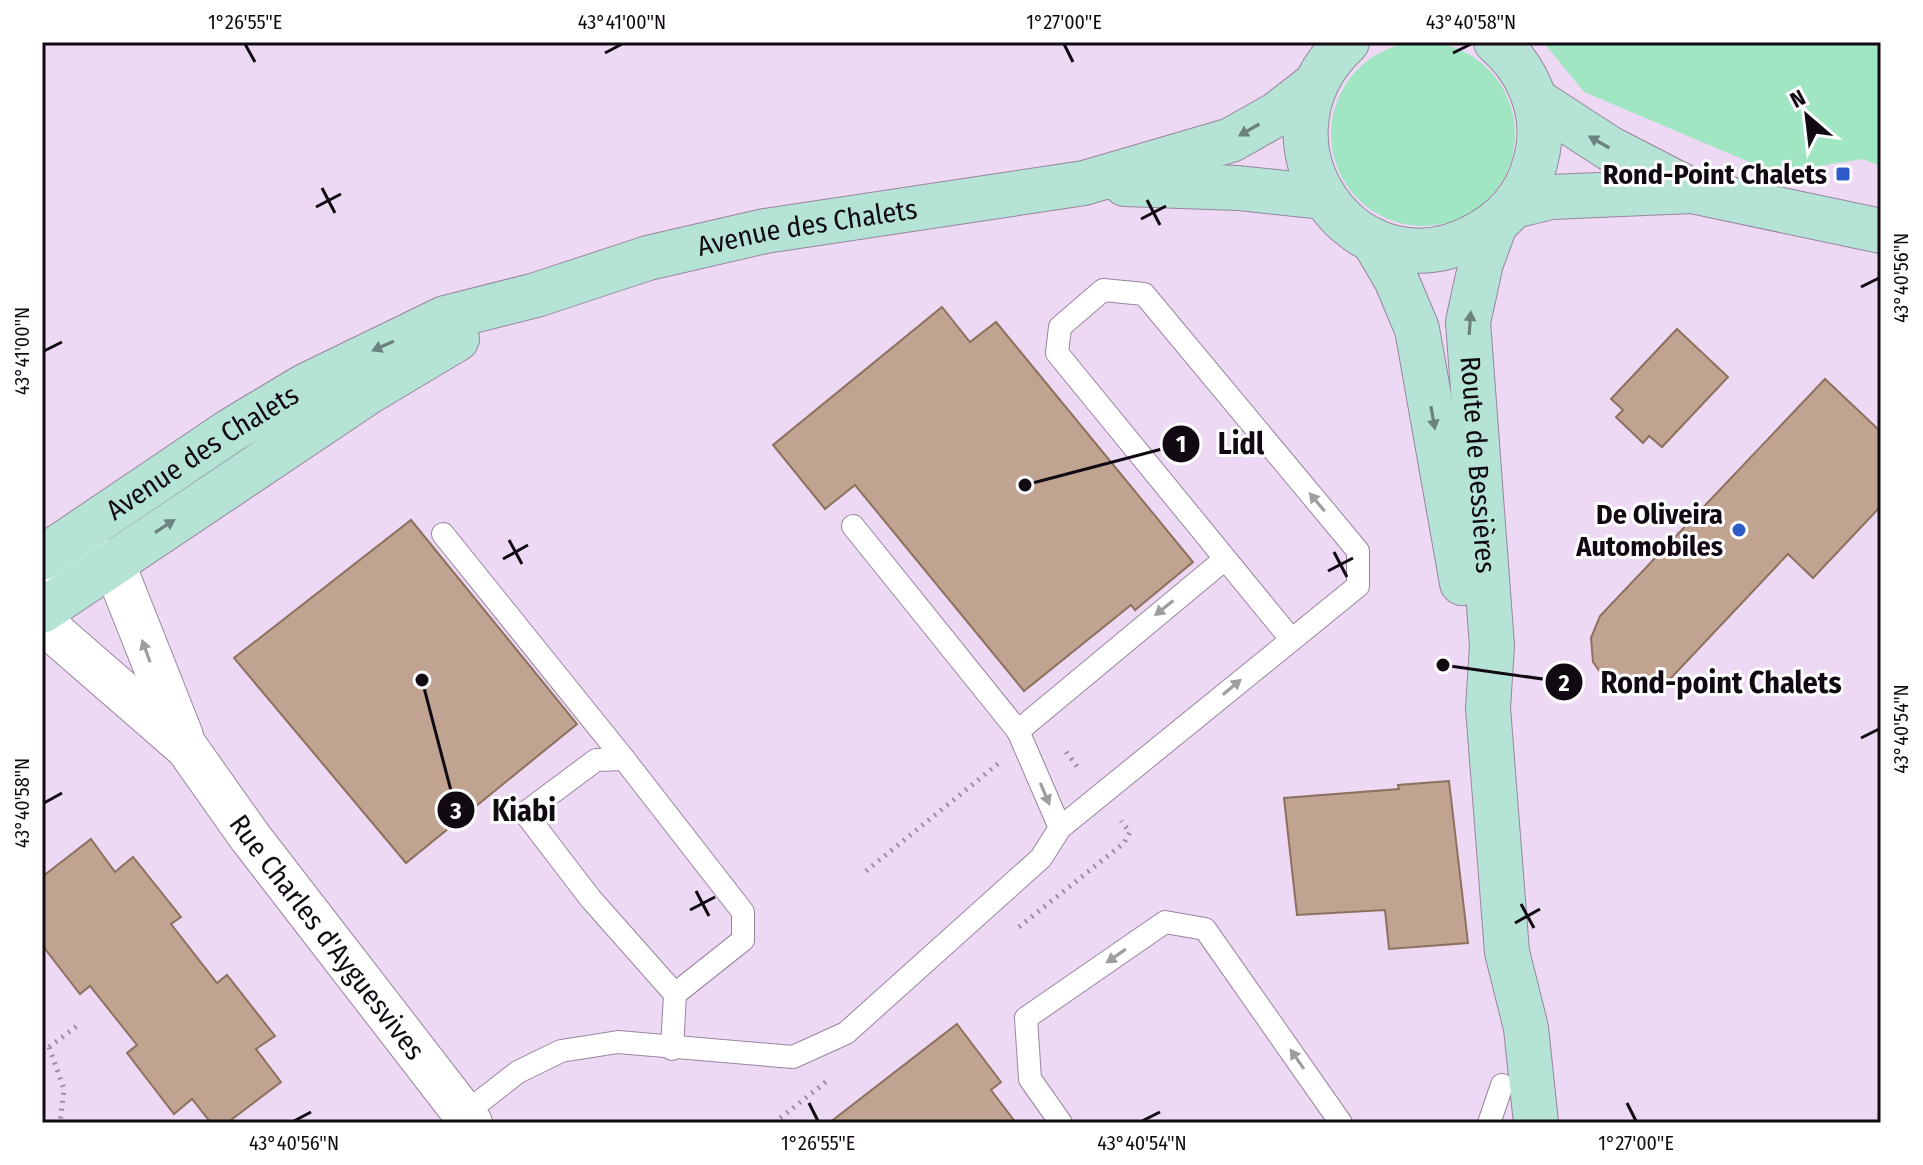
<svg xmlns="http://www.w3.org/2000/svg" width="1923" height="1165" font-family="'Fira Sans Condensed',sans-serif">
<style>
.green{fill:#a1e6c3}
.building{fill:#c0a390;stroke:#8c715f;stroke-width:2}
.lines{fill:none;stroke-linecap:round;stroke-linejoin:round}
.lane-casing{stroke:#98859e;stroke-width:24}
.street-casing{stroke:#98859e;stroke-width:44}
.secondary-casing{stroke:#98859e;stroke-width:46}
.path{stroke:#9d8da2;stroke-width:5;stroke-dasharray:2 6;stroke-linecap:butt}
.lane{stroke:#fff;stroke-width:22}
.street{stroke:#fff;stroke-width:42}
.secondary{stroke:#b5e4d6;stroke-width:44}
.oneway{fill:#6b827e}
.oneway2{fill:#a09da1}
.ticks{fill:none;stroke:#110a13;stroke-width:3}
.poi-dot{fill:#2d5bca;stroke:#fff;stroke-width:3}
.labels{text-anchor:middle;stroke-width:6;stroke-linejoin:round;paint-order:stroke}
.poi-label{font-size:28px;font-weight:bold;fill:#110a13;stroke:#fff;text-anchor:end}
.street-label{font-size:28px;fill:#110a13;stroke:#fff}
.leader{fill:none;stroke:#110a13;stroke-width:3}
.callout-dot{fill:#110a13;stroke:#fff;stroke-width:3}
.mark-label{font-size:24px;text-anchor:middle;font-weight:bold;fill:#fff}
.callout-label{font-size:30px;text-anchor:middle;font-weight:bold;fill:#110a13;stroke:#fff;stroke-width:6;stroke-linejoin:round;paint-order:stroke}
.neatline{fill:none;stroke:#110a13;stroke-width:3}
.ticks-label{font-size:20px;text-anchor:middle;fill:#110a13}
</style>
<rect width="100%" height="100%" fill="#eed9f5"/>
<g class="green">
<circle cx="1423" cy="134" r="92"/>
<path d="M1543,42H1881V166L1862,159L1775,173L1584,92Z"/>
</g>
<g class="building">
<path d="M942,307L970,342L996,322L1193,562L1135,610L1131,605L1024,691L855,485L825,509L773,445Z"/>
<path d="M1677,329L1728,377L1662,447L1649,436L1643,443L1616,417L1623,410L1611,399Z"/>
<path d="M1825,379L1881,432V506L1813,578L1788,554L1672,677L1652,691L1629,692L1607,682L1593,662L1591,638L1600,616Z"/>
<path d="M411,520L577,724L406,863L234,658Z"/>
<path d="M1449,781L1468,943L1389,949L1385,910L1297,915L1284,798L1399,789L1398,785Z"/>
<path d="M91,839L115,872L133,857L181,917L171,924L217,983L227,975L275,1036L256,1049L281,1082L227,1123H211L192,1099L174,1114L127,1053L137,1045L90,986L80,994L42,945V877Z"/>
<path d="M957,1024L1001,1082L991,1090L1016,1123H829Z"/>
</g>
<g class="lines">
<defs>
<g id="lane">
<path d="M853,526L1018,731"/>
<path d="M443,534L624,759"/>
<path d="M1225,559L1018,731L1060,828L1358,586V551L1144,294L1103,290L1060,327L1057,353L1291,639"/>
<path d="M672,1049L675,994L590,898L525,813L596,760L624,759L743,912V940L675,994"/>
<path d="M464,1114L518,1072L561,1051L618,1042L793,1057L846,1033L1041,858L1060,828"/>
<path d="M1061,1123L1030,1079L1026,1018L1165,922L1205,929L1341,1123"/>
<path d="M1489,1123L1502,1085"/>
</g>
<g id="street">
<path d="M42,600L52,551L110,562L117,572L182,736"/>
<path id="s1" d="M42,616L57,635L187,748L250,837L471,1123"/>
</g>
<g id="secondary">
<path d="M1347,42C1241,142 1358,306 1482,232C1513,214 1532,185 1538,150C1545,109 1527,68 1496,42"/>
<path d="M1535,100L1609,148L1690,190"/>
<path d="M1125,184L1238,188L1322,197"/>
<path d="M1514,206L1551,197L1692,191L1881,231"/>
<path id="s2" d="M1495,225L1481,263L1468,322L1492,646L1488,708L1507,952L1526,1028L1536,1123"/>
<path d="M1373,240L1396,279L1417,329L1462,583"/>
<path id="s3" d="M42,558L230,431L305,386L445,318L536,295L648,258L765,231L1084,183L1231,140L1277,114L1313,86"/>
<path d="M42,611L370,391L457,339"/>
</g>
</defs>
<use href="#lane" class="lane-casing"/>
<use href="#street" class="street-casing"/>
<use href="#secondary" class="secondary-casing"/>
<g class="path">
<path d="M1066,752L1079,769"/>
<path d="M866,871L999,763"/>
<path d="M1019,927L1124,843L1130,832L1121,821"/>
<path d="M42,1044L49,1047L64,1089L60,1123"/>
<path d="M49,1047L81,1023"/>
<path d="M774,1123L827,1081"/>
</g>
<use href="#lane" class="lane"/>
<use href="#street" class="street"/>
<use href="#secondary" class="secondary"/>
</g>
<defs><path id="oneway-solid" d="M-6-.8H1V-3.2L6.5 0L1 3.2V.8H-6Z" transform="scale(2)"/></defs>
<g class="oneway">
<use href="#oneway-solid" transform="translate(1249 130) rotate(150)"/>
<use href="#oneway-solid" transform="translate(1599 142) rotate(-150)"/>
<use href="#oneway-solid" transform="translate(1470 323) rotate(-86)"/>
<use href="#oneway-solid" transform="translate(383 346) rotate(156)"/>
<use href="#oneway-solid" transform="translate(1433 418) rotate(80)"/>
<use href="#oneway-solid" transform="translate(165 526) rotate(-33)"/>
</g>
<g class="oneway2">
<use href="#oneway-solid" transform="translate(1317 502) rotate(-130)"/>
<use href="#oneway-solid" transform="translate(1164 608) rotate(141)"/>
<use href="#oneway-solid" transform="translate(146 651) rotate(-110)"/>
<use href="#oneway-solid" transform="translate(1232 687) rotate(-40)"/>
<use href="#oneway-solid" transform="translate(1045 794) rotate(67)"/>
<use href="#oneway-solid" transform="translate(1116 956) rotate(145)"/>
<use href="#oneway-solid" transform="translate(1297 1059) rotate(-125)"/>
</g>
<path class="ticks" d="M245,44L255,62M1064,44L1073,62M605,53L622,44M1453,53L1471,44M322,188L335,213M1147,200L1160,225M316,207L341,194M1141,219L1166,206M1861,287L1879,278M44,351L62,342M509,540L522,564M1334,552L1347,577M503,559L528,545M1328,571L1353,558M1861,738L1879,729M44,803L62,793M696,891L709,916M1521,904L1534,928M690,910L715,897M1515,923L1540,909M809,1103L818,1121M1627,1103L1636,1121M294,1121L311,1112M1142,1121L1160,1112"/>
<g class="poi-dot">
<rect x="1835" y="166" width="16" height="16" rx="4"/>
<circle cx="1739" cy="530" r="8"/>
</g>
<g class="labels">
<g class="poi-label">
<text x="1827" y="184">Rond-Point Chalets</text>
<text x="1723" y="524">De Oliveira<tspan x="1723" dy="32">Automobiles</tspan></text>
</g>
<g class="street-label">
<text dy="10" stroke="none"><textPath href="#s3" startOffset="844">Avenue des Chalets</textPath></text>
<text dy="10" stroke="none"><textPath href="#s3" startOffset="192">Avenue des Chalets</textPath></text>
<text dy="10" stroke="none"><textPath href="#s2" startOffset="244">Route de Bessières</textPath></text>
<text dy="10" stroke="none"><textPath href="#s1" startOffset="432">Rue Charles d'Ayguesvives</textPath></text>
</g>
</g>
<path class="leader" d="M1025 485L1181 444M1443 665L1564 682M422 680L456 810"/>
<g class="callout-dot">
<circle cx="1025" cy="485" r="8"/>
<circle cx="1443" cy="665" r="8"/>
<circle cx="422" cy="680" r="8"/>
<circle cx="1181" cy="444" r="20"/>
<circle cx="1564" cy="682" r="20"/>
<circle cx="456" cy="810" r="20"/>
</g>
<g class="mark-label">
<text x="1181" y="452">1</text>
<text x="1564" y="691">2</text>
<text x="456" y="819">3</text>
</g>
<g class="callout-label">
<text x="1241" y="454">Lidl</text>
<text x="1721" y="693">Rond-point Chalets</text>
<text x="524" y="821">Kiabi</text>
</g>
<rect width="1923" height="1165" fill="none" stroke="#ffffff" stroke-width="88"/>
<g transform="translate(1807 116) rotate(332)" stroke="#ffffff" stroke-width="6" paint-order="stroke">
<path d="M0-6L14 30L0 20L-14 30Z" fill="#110a13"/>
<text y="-12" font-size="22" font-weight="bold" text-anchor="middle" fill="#110a13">N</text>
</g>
<rect x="44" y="44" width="1835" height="1077" class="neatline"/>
<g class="ticks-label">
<text x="245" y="29">1°26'55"E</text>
<text x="622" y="29">43°41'00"N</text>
<text x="1064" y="29">1°27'00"E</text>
<text x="1471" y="29">43°40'58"N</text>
<text transform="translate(1901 278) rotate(-90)" y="7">43°40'56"N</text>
<text transform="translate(22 351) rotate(-90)" y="7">43°41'00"N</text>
<text transform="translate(1901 729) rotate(-90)" y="7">43°40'54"N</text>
<text transform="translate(22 803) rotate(-90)" y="7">43°40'58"N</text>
<text x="294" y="1150">43°40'56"N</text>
<text x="818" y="1150">1°26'55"E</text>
<text x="1142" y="1150">43°40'54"N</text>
<text x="1636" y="1150">1°27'00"E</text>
</g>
</svg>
